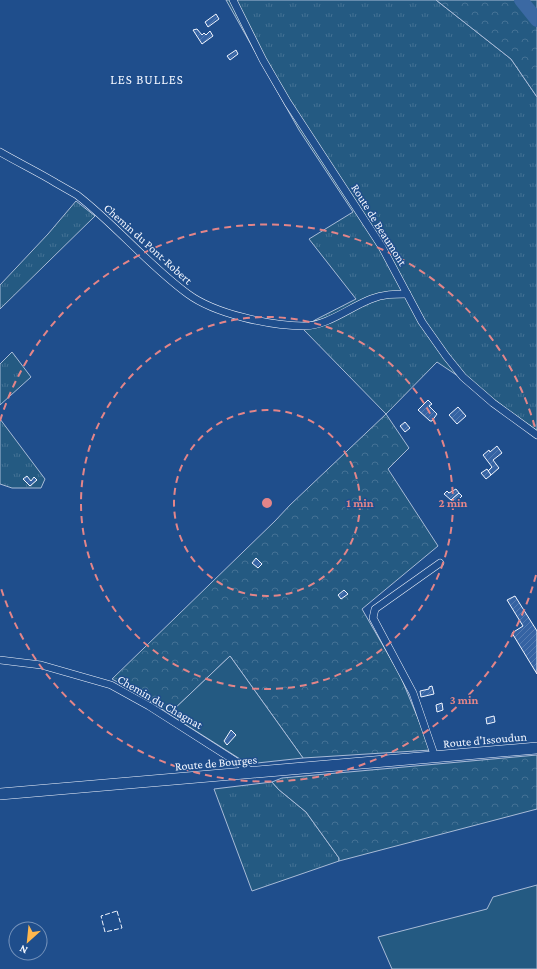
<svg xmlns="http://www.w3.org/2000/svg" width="537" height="969" font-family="'Crimson Pro',serif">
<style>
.grass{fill:url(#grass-tufts);stroke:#a8bbd7}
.forest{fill:url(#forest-crowns);stroke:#a8bbd7}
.garden{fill:#245a82;stroke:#a8bbd7}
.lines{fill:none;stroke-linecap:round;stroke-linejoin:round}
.river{stroke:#3b69a3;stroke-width:14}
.building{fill:url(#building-hatch);stroke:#f2f6ff}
.street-casing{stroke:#f2f6ff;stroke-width:8}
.primary-casing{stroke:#f2f6ff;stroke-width:12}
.street{stroke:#1f4e8c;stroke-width:7}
.primary{stroke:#1f4e8c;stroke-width:11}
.fence{stroke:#f2f6ff;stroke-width:1;stroke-dasharray:5 2;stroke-linecap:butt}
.ring{fill:none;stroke:#e38589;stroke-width:2;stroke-dasharray:7 5}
.labels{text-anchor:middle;stroke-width:3;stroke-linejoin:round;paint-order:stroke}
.street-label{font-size:12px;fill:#f2f6ff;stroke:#1f4e8c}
.neighbourhood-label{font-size:13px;letter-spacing:1px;fill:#f2f6ff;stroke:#1f4e8c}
.centre{fill:#e38589;stroke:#1f4e8c;stroke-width:2}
.ring-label{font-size:12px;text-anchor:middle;font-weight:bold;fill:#e38589;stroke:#1f4e8c;stroke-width:3;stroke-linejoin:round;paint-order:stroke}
</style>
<defs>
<pattern id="grass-tufts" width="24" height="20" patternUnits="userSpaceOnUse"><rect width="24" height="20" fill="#245a82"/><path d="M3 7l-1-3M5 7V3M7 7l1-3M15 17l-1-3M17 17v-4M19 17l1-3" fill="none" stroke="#447295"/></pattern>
<pattern id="forest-crowns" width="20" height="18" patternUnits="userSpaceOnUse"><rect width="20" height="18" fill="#245a82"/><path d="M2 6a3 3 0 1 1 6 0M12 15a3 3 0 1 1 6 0" fill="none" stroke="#447295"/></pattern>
<pattern id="building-hatch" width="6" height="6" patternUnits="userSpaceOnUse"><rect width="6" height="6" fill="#3563a3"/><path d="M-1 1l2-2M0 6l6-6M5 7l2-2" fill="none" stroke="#537ab1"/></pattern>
</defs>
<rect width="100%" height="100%" fill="#1f4e8c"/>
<g class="grass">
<path d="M226,0H436L511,59L537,97V431L497,402L437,362L386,414L303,329L315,320L356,299L309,239L353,212L299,130Z"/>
<path d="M76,201L95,216L0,309V285L48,234Z"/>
<path d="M12,352L31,377L0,405V364Z"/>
<path d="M0,419L45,479L41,488H12L0,484Z"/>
<path d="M272,782L278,789L306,812L339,858V861L252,891L214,789Z"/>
</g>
<g class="forest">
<path d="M436,0H537V97L511,59Z"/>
<path d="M386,414L409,448L388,469L438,546L362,609L400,675L431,750L303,758L230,656L169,714L140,694L112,679L275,521L290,505Z"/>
<path d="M537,755V809L339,861V858L306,812L278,789L272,782L282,778Z"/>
</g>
<g class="garden">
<path d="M230,656L303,758L248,764L169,714Z"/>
<path d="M537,885V969H392L378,937L487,909L493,897Z"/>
</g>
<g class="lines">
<path class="river" d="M521,0L537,20"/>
</g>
<g class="building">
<path d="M216,14L219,19L208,27L205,22Z"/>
<path d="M197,29L202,35L204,33L206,35L210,31L213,36L202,44L193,30Z"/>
<path d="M236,50L238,54L230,60L227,56Z"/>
<path d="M428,400L432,404L429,406L437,414L432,421H430L418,410Z"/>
<path d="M458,407L466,416L457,424L449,415Z"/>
<path d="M405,422L410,428L405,432L400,426Z"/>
<path d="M497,446L502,453L493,460L499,468L491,475L488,471L492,467L483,455L489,450L490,452Z"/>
<path d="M487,469L491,475L486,479L481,473Z"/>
<path d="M27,476L31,481L34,477L37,480L30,486L23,479Z"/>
<path d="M456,489L459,493L451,500L444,494L447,491L449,493Z"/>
<path d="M459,493L462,496L454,504L451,500Z"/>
<path d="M256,558L262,564L258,568L252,563Z"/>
<path d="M344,590L348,594L341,599L338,595Z"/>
<path d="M515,596L537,631V674L512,633L523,626L507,600Z"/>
<path d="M432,686L434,694L421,697L420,691L429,689V687Z"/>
<path d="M442,703L443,710L437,712L436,705Z"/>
<path d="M494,716L495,722L487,724L486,718Z"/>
<path d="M231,730L236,735L227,745L224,741Z"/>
</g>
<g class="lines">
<defs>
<g id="street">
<path d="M233,0L263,60L288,103L382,247L422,322L446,356L463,377L493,403L537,435"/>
<path d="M0,152C19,163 38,172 56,183C63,187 70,191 77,195C116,225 148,265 188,294C215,314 271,326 304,326C327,326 350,307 371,299C383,294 395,294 407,294"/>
<path d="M0,660L41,665L111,685L149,706L254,773"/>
<path d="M435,757L413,693L373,618L375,609L440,563"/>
</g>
<path id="primary" d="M0,794L537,748"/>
</defs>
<use href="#street" class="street-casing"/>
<use href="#primary" class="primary-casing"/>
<use href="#street" class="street"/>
<use href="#primary" class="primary"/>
<path class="fence" d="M117,911L122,928L105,932L101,916Z"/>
</g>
<g class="ring">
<circle cx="267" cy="503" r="93"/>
<circle cx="267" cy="503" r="186"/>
<path d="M536 575A279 279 0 0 1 0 585M0 421A279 279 0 0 1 536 431"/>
</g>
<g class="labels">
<g class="street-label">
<text transform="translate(379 225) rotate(58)" y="4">Route de Beaumont</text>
<text transform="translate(148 244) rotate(42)" y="4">Chemin du Pont-Robert</text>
<text transform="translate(160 702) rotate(30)" y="4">Chemin du Chagnat</text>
<text transform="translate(485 740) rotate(-5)" y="4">Route d'Issoudun</text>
<text transform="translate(216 763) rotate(-5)" y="4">Route de Bourges</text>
</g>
<g class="neighbourhood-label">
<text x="147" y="84">LES BULLES</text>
</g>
</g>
<circle cx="267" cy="503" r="6" class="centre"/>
<g class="ring-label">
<text x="360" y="507">1 min</text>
<text x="453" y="507">2 min</text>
<text x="464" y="704">3 min</text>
</g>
<g transform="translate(28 941) rotate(207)"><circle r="19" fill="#1f4e8c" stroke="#7391ba"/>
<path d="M0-3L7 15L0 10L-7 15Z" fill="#ffb74d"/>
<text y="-6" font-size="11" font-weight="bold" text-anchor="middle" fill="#f2f6ff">N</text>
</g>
</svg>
